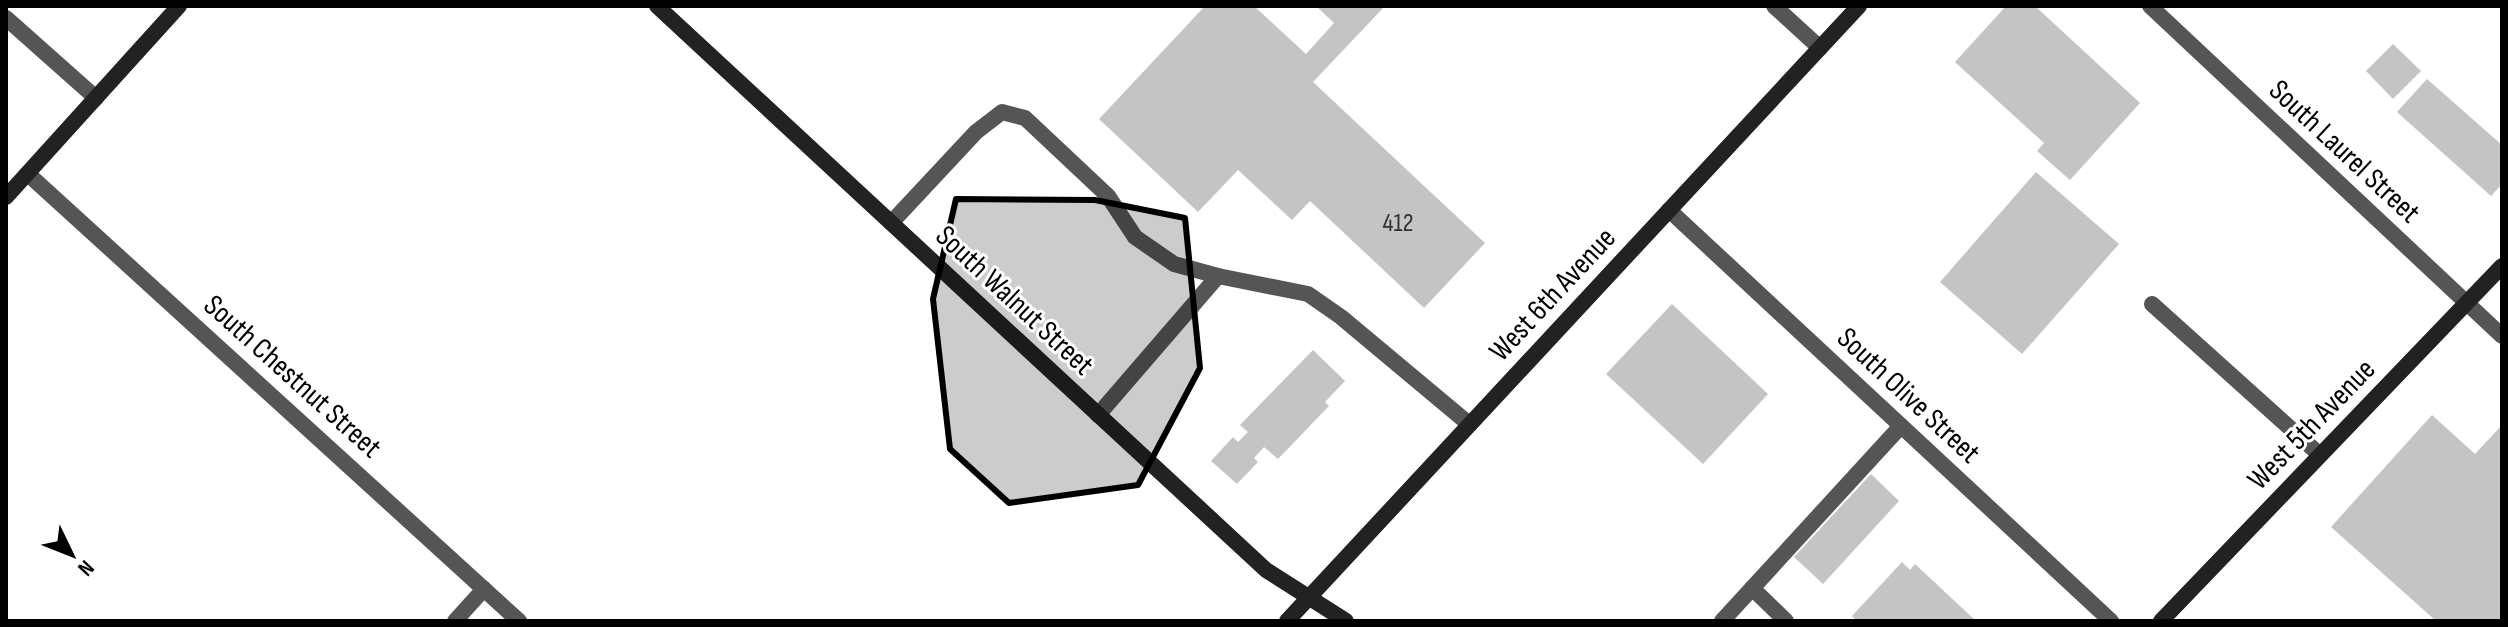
<svg xmlns="http://www.w3.org/2000/svg" width="2508" height="627" font-family="'Sofia Sans Condensed',sans-serif">
<style>
.building{fill:#c4c4c4}
.lines{fill:none;stroke-linecap:round;stroke-linejoin:round}
.lane{stroke:#555;stroke-width:16}
.street{stroke:#555;stroke-width:16}
.secondary{stroke:#222;stroke-width:16}
.marked{fill:#000;fill-opacity:0.2;stroke:#000;stroke-width:6;stroke-linejoin:round}
.labels{text-anchor:middle;stroke-width:6;stroke-linejoin:round;paint-order:stroke}
.number-label{font-size:26px;fill:#313131}
.street-label{font-size:30px;fill:#000;stroke:#fff}
</style>
<rect width="100%" height="100%" fill="#fff"/>
<g class="building">
<path d="M1205,6H1254L1306,54L1334,23L1316,6H1385L1313,82L1485,243L1424,308L1310,201L1292,220L1238,170L1198,212L1099,119Z"/>
<path d="M2006,6H2035L2140,103L2070,180L2037,151L2044,143L1955,62Z"/>
<path d="M2393,44L2421,71L2393,99L2366,71Z"/>
<path d="M2427,79L2502,145V184L2491,196L2397,112Z"/>
<path d="M2036,172L2119,244L2022,354L1940,282Z"/>
<path d="M1672,304L1768,394L1703,464L1606,374Z"/>
<path d="M1313,350L1345,381L1325,402L1329,406L1278,459L1264,447L1254,458L1258,462L1237,484L1211,461L1233,437L1238,442L1248,432L1240,425Z"/>
<path d="M2432,415L2475,454L2502,425V621H2436L2331,527Z"/>
<path d="M1871,474L1899,501L1823,584L1794,557Z"/>
<path d="M1902,562L1910,570L1915,564L1976,621H1857L1852,616Z"/>
</g>
<g class="lines">
<g class="lane">
<path d="M891,223L976,132L1002,112L1025,118L1108,196L1135,237L1174,264L1218,276L1308,294L1341,317L1469,424"/>
<path d="M2152,304L2320,455"/>
<path d="M1098,415L1218,276"/>
<path d="M1752,588L1786,621"/>
<path d="M1722,621L1901,426"/>
</g>
<g class="street">
<path d="M1774,6L1820,48"/>
<path d="M2150,6L2502,336"/>
<path d="M6,18L96,98"/>
<path d="M28,174L519,621"/>
<path d="M1669,210L2111,621"/>
<path d="M455,621L484,589"/>
</g>
<g class="secondary">
<path d="M657,6L1266,570L1346,621"/>
<path d="M6,197L179,6"/>
<path d="M1287,621L1859,6"/>
<path d="M2161,621L2502,266"/>
</g>
</g>
<path class="marked" d="M956,199L1095,200L1185,218L1200,368L1138,485L1009,503L950,449L933,299Z"/>
<g class="labels">
<g class="number-label">
<text x="1398" y="231">412</text>
</g>
<g class="street-label">
<text transform="translate(2345 151) rotate(43)" y="10">South Laurel Street</text>
<text transform="translate(1552 294) rotate(-47)" y="10">West 6th Avenue</text>
<text transform="translate(1015 300) rotate(43)" y="10">South Walnut Street</text>
<text transform="translate(293 376) rotate(42)" y="10">South Chestnut Street</text>
<text transform="translate(1909 395) rotate(43)" y="10">South Olive Street</text>
<text transform="translate(2311 424) rotate(-46)" y="10">West 5th Avenue</text>
</g>
</g>
<rect width="2508" height="627" fill="none" stroke="#000000" stroke-width="16"/>
<g transform="translate(72 555) rotate(133)" stroke="#ffffff" stroke-width="6" paint-order="stroke">
<path d="M0-6L14 30L0 20L-14 30Z" fill="#000000"/>
<text y="-12" font-size="22" font-weight="bold" text-anchor="middle" fill="#000000">N</text>
</g>
</svg>
